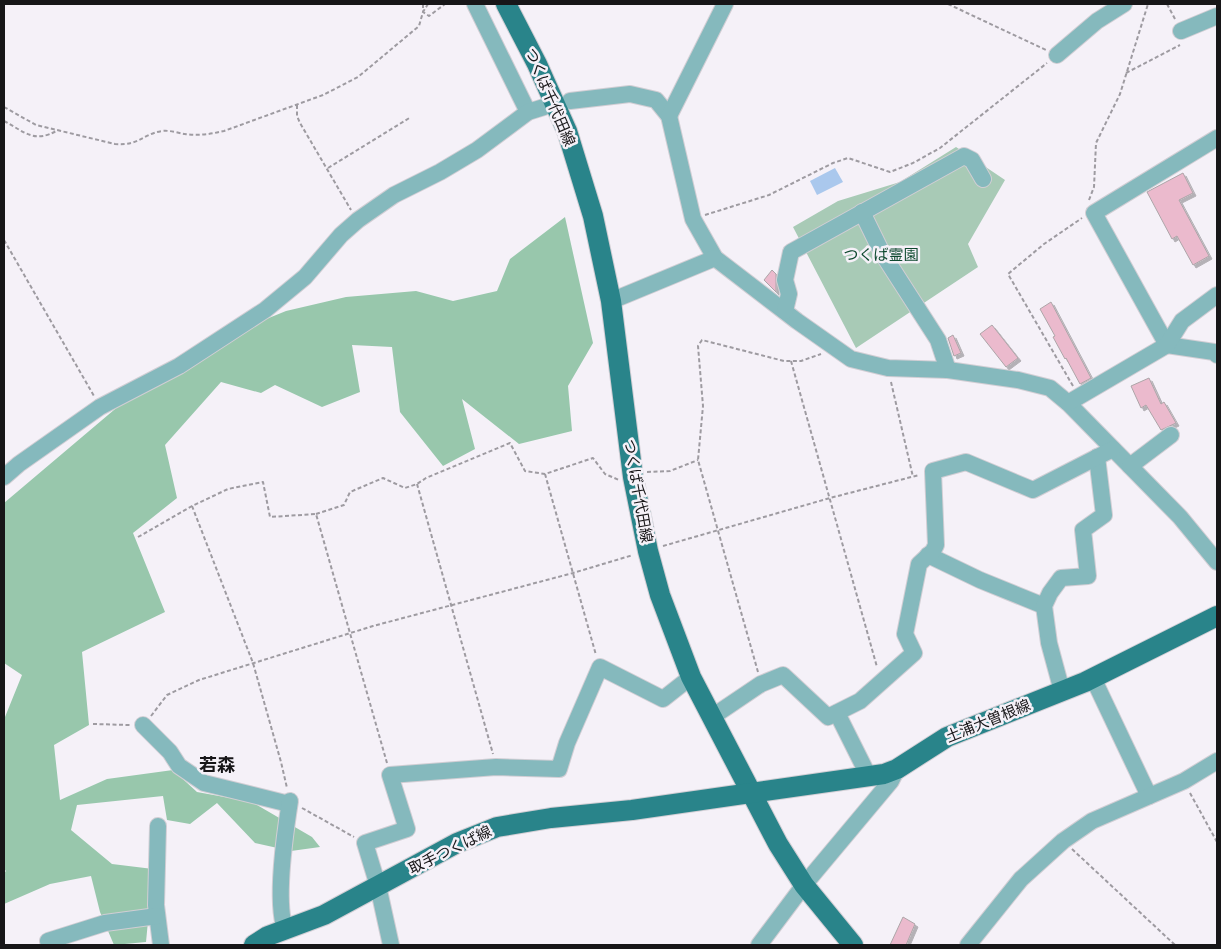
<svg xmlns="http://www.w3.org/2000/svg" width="1221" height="949" font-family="Helvetica,'Noto Sans JP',sans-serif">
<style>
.green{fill:#a8cab6}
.forest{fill:#98c7ac}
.water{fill:#aac8ed}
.building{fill:#ebbacd;stroke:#ada5a8;filter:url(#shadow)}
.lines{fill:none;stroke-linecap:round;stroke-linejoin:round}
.minor-casing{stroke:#d1ced4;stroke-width:18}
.major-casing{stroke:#d1ced4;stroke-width:22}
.path{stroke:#9e9ba1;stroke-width:2;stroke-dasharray:4 2.5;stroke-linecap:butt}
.minor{stroke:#85b9bd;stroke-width:16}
.major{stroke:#29848a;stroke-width:20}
.labels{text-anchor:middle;stroke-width:5;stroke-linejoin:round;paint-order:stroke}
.street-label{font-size:15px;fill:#171618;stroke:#f5f1f8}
.park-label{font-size:15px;fill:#0e492f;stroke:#f5f1f8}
.quarter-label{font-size:18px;font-weight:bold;fill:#171618;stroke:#f5f1f8}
</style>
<defs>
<filter id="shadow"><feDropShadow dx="3" dy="3" stdDeviation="0" flood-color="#0004"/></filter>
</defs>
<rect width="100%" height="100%" fill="#f5f1f8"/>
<path class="green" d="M956,147L1005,180L968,244L978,267L856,348L793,227L838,201L900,182Z"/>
<path class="forest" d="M565,217L593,343L568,386L572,431L519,444L462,399L475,449L443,466L400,412L392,347L352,345L360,392L322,407L275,385L261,393L221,382L165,445L177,498L133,533L165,612L82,652L89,725L54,745L60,800L107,779L173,770L197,792L252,802L312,837L320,847L291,851L255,843L217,803L190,824L167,820L163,796L77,805L71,830L112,864L153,869L146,942L114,945L100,912L91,876L50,884L4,904V873L6,871L4,869V717H5L22,675L4,663V503L147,382L249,326L286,311L346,297L416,291L453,301L497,291L510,259Z"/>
<path class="water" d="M835,168L843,182L817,195L810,181Z"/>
<g class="building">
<path d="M1183,173L1193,193L1179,200L1209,256L1193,265L1177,236L1172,239L1147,192Z"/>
<path d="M772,270L776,274V292L764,280Z"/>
<path d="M1051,302L1091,378L1080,384L1066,358L1065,359L1053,337L1055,336L1040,309Z"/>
<path d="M992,325L1018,358L1006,367L980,334Z"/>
<path d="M953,335L961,353L954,356L948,338Z"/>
<path d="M1149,378L1161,404L1164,402L1176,423L1161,430L1146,405L1141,408L1131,386Z"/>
<path d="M903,917L915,924L906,945H890Z"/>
</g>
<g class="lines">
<defs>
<g id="minor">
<path d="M475,4L528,112"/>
<path d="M1181,31L1217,16"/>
<path d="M1057,55L1097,21L1124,4"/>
<path d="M570,101L630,94L656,100L669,116L693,219L715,258L797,321L851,359L888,368L948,370L1018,380L1050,388L1068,403L1180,517L1217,562"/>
<path d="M669,116L725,4"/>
<path d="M862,212L882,253L938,340L948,370"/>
<path d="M611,301L715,258"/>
<path d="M785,311L789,294L785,280L791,252L964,156L972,160L983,179"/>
<path d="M1167,345L1094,213L1217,138"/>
<path d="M1167,345L1214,352L1217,355"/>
<path d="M1068,403L1167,345L1182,321L1217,295"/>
<path d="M1130,466L1171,435"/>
<path d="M4,477L19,464L100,407L179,366L265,310L305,277L341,235L358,220L394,195L440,172L477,150L528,112L544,107"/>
<path d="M928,555L980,580L1044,606"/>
<path d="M1093,678L1149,796"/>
<path d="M1062,691L1049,643L1044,606L1050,593L1061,578L1088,576L1083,530L1104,515L1097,457"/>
<path d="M837,713L869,777"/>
<path d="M712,717L761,684L783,675L828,717L860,701L914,653L905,634L919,564L933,551L936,545L933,471L966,462L1033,490L1113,449"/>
<path d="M143,725L170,752L179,766L204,783L289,804"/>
<path d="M158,826L156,905L161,945"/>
<path d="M285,929C275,900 285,833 290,801"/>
<path d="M48,941L105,923L157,916"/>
<path d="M391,945L378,886L365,843L407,829L390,775L496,767L559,769L567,743L600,667L663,699L691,677"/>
<path d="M759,945L804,885L891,781L897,769"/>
<path d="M968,945L1021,879L1063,841L1092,821L1184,781L1217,761"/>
</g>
<g id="major">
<path d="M506,4L537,64L567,131L593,216L611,301L633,477L648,551L660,595L691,677L778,844L804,885L853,945"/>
<path d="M254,945L268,936L324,915L457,843L497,827L551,818L632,810L884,774L897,769L947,737L1085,682L1217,616"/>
</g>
</defs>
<use href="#minor" class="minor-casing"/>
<use href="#major" class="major-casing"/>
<g class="path">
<path d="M423,4V12L429,16L445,4"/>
<path d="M948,4L1046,50"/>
<path d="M1167,4L1175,19"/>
<path d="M1126,73L1180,45"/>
<path d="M297,105V116L300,123L351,210"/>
<path d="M4,107L36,125L115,144C140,146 142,134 162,131C170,130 178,133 185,134C198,136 211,134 224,131L323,95L358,77L419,26L423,12L428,4"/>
<path d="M4,121C25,132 34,144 58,130"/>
<path d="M328,168L411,117"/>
<path d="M1089,200L1094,187L1096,143L1120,94L1148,4"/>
<path d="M705,215L769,195L833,163L848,158L890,172L913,163L940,148L1047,63"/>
<path d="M4,240L94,396"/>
<path d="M791,361L877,667"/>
<path d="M891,382L913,477"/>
<path d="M1073,386L1008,274L1044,244L1082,218"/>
<path d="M647,472L670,471L698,460"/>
<path d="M545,474L596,655"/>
<path d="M417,484L493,754"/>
<path d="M192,506L253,663L281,762L287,788"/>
<path d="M316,514L344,505L350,492L383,478L405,488L417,484L426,478L510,443L525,471L545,474L593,458L605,474L619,480"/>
<path d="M138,537L192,506L228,489L263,482L270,517L316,514L387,763"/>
<path d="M663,546L830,498L919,475"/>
<path d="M758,672L698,460L703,406L698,346L702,340L784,361H801L821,354"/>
<path d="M151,716L167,695L199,680L373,626L573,573L633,555"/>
<path d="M93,724L130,725"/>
<path d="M1190,793L1217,842"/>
<path d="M302,808L354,837"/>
<path d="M1072,849L1175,945"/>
</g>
<use href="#minor" class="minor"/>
<use href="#major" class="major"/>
</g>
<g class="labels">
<g class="street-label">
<text transform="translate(550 97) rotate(67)" y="5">つくば千代田線</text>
<text transform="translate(638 491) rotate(80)" y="5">つくば千代田線</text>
<text transform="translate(988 721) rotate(-22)" y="5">土浦大曽根線</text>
<text transform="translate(450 850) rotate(-26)" y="5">取手つくば線</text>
</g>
<g class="park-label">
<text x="881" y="260">つくば霊園</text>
</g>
<g class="quarter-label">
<text x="217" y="771">若森</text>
</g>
</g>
<rect width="1221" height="949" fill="none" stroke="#171618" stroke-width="10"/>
</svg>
